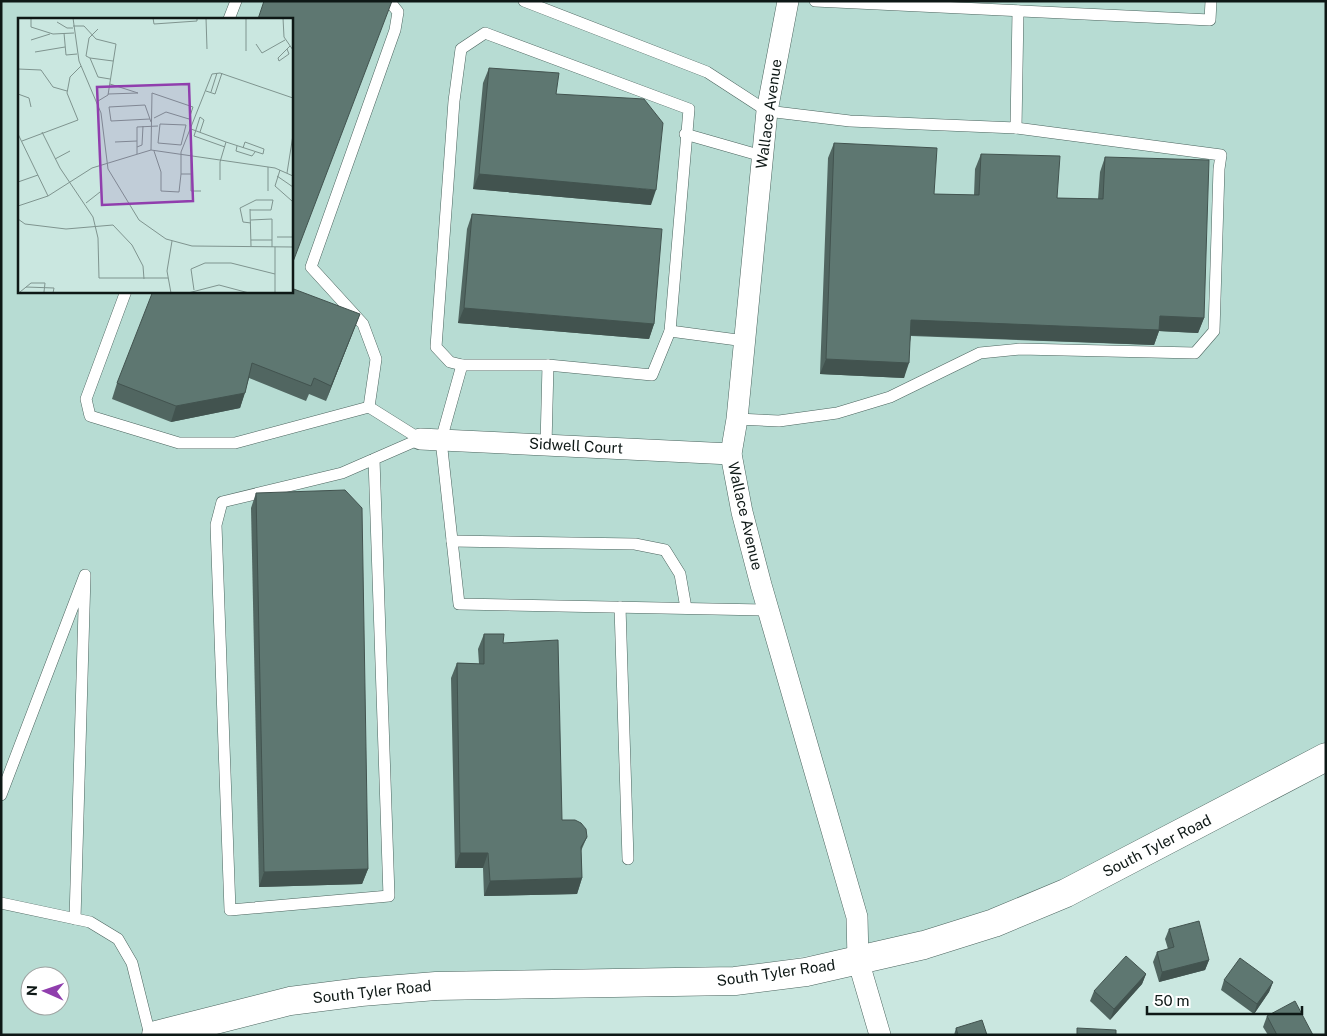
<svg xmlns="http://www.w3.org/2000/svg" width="1327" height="1036" font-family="'Public Sans',sans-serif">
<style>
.built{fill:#b7dcd3;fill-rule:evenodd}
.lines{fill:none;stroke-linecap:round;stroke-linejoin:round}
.service-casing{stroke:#4b645e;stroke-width:12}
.minor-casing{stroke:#4b645e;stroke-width:22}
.tertiary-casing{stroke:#4b645e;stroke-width:29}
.service{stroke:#fff;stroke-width:11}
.minor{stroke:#fff;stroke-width:21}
.tertiary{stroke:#fff;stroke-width:28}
.wall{fill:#516661}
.shaded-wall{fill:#42534f}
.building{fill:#5e7771;stroke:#42534f}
.labels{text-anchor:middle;stroke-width:4.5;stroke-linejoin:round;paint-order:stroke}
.street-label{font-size:15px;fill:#0e1816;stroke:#fff}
.inset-road{fill:none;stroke:#7f948f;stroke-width:1}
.view{fill:#903ead;fill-opacity:0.15;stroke:#903ead;stroke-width:2.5}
.inset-edge{fill:none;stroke:#0e1816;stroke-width:2.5}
</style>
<rect width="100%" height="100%" fill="#cae7e0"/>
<path class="built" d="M1,1H1326V746L1020,903L873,945L712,972L196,1014L139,1035H1ZM19,19H291V291H19ZM30,976H60V1006H30Z"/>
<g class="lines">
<defs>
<g id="service">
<path d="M524,1L707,72L767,111L850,121L1016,128L1018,11"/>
<path d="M815,1L1210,20L1211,1"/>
<path d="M229,19L236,1"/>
<path d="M485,33L689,109L670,331L652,375L548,365H462L450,362L436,347L454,101L461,49Z"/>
<path d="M685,134L762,156"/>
<path d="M126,291L86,399L90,416L179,443H235L369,407L420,439"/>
<path d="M670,331L745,341"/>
<path d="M462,365L441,440L459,604L768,610"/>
<path d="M369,407L376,359L363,324L311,267L395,30L398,12L391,3L388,1"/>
<path d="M737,419L779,421L837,413L890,397L980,353L1020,349L1195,353L1214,331L1219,169L1221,155L1016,128"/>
<path d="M546,445L548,365"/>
<path d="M374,459L389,896L230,910L216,525L222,502L342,473L420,439"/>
<path d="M452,541L635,544L665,550L680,574L686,608"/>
<path d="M620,607L628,859"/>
<path d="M1,795L85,575L75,919"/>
<path d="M1,903L90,922L118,939L132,963L150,1035"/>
</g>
<g id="minor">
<path d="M788,1L767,111L737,419L731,454L742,512L761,585L857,917L858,960L880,1035"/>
<path d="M420,439L731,454"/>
</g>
<path id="tertiary" d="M156,1035L290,1001L361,992L436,986L735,981L806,972L924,945L994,923L1066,893L1326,757"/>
</defs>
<use href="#service" class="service-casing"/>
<use href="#minor" class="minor-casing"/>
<use href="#tertiary" class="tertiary-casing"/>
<use href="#service" class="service"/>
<use href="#minor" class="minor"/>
<use href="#tertiary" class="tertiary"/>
</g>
<g class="wall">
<path d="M489,68L556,94L651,205L473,189L483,83Z"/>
<path d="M834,143L934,194L974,195L975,169L981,154L1057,198L1098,199L1100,172L1105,157L1204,318L1198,333L1159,331L1154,345L911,336L904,378L820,374L828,158Z"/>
<path d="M472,214L654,324L649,339L458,323L467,229Z"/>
<path d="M360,314L326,401L309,394L306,401L249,378L240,408L171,422L112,399L117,383Z"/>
<path d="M256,493L368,869L362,884L259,887L251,508Z"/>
<path d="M484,634L503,643L562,820L587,837L581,851L582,878L577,894L484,896L483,868H455L451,678L457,663L479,664L478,649Z"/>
<path d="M1169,929L1209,960L1205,970L1159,982L1153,962L1157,952L1168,949L1165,939Z"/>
<path d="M1146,974L1142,984L1110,1020L1090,1001L1094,991Z"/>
<path d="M1224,980L1273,982L1269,992L1254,1014L1221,990Z"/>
<path d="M1267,1016L1313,1035H1268L1263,1027Z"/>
<path d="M956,1028L987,1035H954Z"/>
</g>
<g class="shaded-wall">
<path d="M479,174L656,190L651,205L473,189Z"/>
<path d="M464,308L654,324L649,339L458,323Z"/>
<path d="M360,314L354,329L326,401L331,386Z"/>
<path d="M1160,316L1204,318L1198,333L1159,331L1154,345L906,335L911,320Z"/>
<path d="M826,359L909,363L904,378L820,374Z"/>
<path d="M245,393L240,408L171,422L176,406Z"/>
<path d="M460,853H488L483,868H455Z"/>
<path d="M368,869L362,884L259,887L264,872Z"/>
<path d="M582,878L577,894L484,896L490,881Z"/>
<path d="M1209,960L1205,970L1159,982L1162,972Z"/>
<path d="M1146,974L1142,984L1110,1020L1114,1009Z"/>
<path d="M1273,982L1269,992L1254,1014L1257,1004Z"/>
</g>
<g class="building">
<path d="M264,1H392L291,267V19H258Z"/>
<path d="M489,68L559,73L556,94L644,99L663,123L656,190L479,174Z"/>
<path d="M834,143L937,148L934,194L979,195L981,154L1060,156L1057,198L1103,199L1105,157L1209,160L1204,318L1160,316L1159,330L911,320L909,363L826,359Z"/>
<path d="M472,214L662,229L654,324L464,308Z"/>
<path d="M291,288L360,314L331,386L314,378L311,386L252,363L245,393L176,406L117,383L153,291H291Z"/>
<path d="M345,490L362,508L368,869L264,872L256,493Z"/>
<path d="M484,634H504L503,643L558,640L562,820H575L581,823L586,829L587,837L581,847L582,878L490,881L488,853H460L457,663L484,664Z"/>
<path d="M1199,921L1209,960L1162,972L1157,952L1174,947L1169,929Z"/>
<path d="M1126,956L1146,974L1114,1009L1094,991Z"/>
<path d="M1240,958L1273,982L1257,1004L1224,980Z"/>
<path d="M1295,1001L1313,1035H1277L1267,1016Z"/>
<path d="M982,1020L987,1035H958L956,1028Z"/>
<path d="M1077,1028L1116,1030V1035H1077Z"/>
</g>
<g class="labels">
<g class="street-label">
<text transform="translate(769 114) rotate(-82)" y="5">Wallace Avenue</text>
<text transform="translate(576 446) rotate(3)" y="5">Sidwell Court</text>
<text transform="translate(745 516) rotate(77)" y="5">Wallace Avenue</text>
<text transform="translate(1157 846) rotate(-27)" y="5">South Tyler Road</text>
<text transform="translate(776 973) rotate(-8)" y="5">South Tyler Road</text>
<text transform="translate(372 992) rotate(-6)" y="5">South Tyler Road</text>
</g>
</g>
<g transform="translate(18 18)">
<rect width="275" height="275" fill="#cae7e0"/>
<path class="inset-road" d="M13,0V9L35,16L56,15M55,0L61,43L83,95L90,151L121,202L148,221L174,228L275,229M135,0L136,6L179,3V0M188,0L189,31M265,0L266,19L275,32M39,4L49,10H55M55,8H66L78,21L98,26L90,77L80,83M80,11L71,20L68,38L72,40L80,59L92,61M46,15L48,37L59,36M13,22L32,16M238,26L244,35L267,22M269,31L271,36L261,43L260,40L272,28M228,33V0M17,34L47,29M72,40L95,43M0,51L23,52L35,69L49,73M188,73L197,76L204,55M193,74L199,55M0,76L11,80L13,89M90,76L120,75L92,66M132,101L93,103L91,89L127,87L133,104M142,106L168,107L163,127L140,125ZM173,111L208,124L202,144V162M24,114L42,150L75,199L80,220L81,260H150M182,114L186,102L182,99L176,118L207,129M0,116L30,178M4,123L60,102L49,75L52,59L63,48M97,124L119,123M208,124L245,136L246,131L227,124L225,130M219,128L218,133L234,138L237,134M119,129L124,127L125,108M133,132L134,75L175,89L171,101L148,94L136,100M136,133L143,154V173L161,174L163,156M119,136V109L140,108M173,136V173H183M37,141L52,133M250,149V173M262,152L257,168L274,183M269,155L275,117M173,156H163V134L194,56L202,55L275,80M259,158L275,169M0,164L20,157M68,185L82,174M0,188L30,178L74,150L133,132L257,150L275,158M232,191L233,228M232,192H253L255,182H238L222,190L225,204L233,205M0,201L7,206L48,211L95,207L114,227L125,248L126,261M233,202L254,201V229M259,219H275M233,222H254M8,269L36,270L35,275M176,272L173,251L187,245H213L257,256M2,274L13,265H27L26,274M153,275L149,253L154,223M170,275L201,267L231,275M257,275V229"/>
<path class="view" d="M171,66L175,183L84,187L79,69Z"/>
<rect width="275" height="275" class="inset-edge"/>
</g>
<rect width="1327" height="1036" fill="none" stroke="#0e1816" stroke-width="5"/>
<g transform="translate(45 991) rotate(272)"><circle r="24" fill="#ffffff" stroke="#9fa3a2"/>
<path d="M0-4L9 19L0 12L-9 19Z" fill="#903ead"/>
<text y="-8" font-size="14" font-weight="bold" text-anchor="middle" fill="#0e1816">N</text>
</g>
<path d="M1147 1006v8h155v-8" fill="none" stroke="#0e1816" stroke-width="2.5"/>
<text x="1154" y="1006" font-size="15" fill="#0e1816" stroke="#ffffff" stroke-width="4" paint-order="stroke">50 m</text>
</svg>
